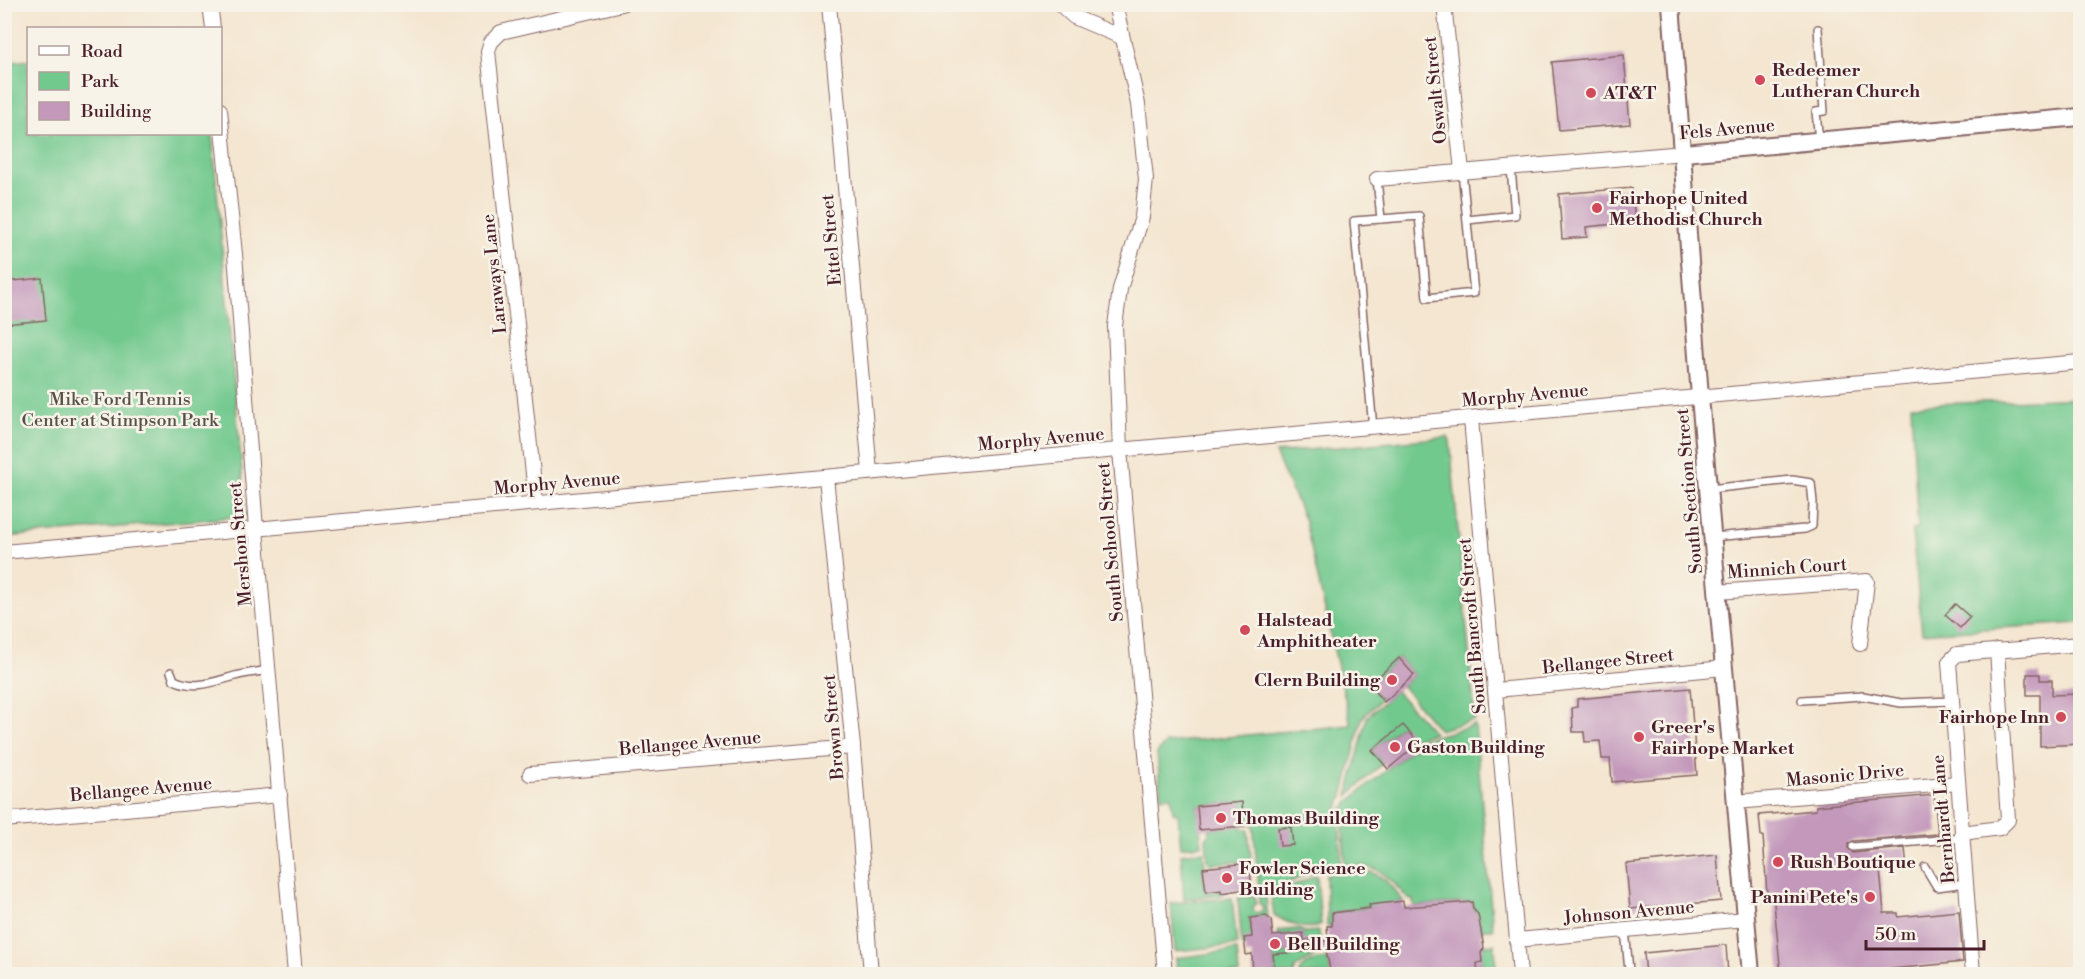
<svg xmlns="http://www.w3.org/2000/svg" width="2085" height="979" font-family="'Libre Bodoni',serif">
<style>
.green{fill:#72c98e;stroke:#5e745c;stroke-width:1.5}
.building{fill:#c398bb}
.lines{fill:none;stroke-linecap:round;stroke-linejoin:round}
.service-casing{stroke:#866565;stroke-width:10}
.minor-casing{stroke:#866565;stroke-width:16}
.tertiary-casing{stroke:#866565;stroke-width:20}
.service{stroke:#fff;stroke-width:7}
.minor{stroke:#fff;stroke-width:14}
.tertiary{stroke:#fff;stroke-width:16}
.poi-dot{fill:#d1495b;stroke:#f7f3e8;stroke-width:2}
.labels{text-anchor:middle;stroke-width:5;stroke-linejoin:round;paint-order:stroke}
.poi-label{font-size:18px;font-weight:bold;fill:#4a1f2b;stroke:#f7f3e8;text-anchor:start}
.street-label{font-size:18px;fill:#4a1f2b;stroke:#f7f3e8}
.park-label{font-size:18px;fill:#565249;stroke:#f7f3e8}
</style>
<rect width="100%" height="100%" fill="#f7f3e8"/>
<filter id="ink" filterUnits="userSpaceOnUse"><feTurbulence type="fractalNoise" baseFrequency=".0167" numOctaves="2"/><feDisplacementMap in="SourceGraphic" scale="12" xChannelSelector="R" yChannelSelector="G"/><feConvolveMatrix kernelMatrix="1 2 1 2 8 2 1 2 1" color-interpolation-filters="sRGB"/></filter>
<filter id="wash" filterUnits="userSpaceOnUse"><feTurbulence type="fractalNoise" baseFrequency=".008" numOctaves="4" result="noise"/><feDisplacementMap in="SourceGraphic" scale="24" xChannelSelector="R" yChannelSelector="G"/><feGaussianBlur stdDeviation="1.35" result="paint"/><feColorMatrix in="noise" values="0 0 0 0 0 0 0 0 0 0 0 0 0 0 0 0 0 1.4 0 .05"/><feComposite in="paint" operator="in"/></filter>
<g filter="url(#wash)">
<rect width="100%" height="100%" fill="#f4e6d0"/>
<g class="green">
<path d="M28,60V134H212L246,516L5,537V63Z"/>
<path d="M2080,398V623L1922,633L1912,530L1918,529L1911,405Z"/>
<path d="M1448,437L1450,441L1475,720L1439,730L1402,686L1414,675L1399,658L1369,685L1381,699L1362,718L1344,793L1338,808L1341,851V863L1340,867L1307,874L1273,890L1259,891L1253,824H1244L1242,802L1197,806L1202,845L1181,847L1178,814L1173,812L1171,796L1161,797L1157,753L1166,743L1351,725L1305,521L1275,453Z"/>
<path d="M1396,691L1434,733L1414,739L1402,725L1372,750L1383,763L1348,796L1367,717Z"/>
<path d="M1475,725L1493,929H1483L1482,931L1472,902L1414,906L1413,900L1408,899C1387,875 1379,863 1345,866L1342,809L1362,790L1425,739Z"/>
<path d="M1242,826L1243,829H1248L1251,857L1248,861L1210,864L1208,861L1206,838L1209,835V829Z"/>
<path d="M1203,851L1205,867L1203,868L1205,892L1222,890L1223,895L1184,899L1181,854Z"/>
<path d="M1366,871C1384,874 1392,888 1403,901L1332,913V926H1327L1326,874Z"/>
<path d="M1315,876L1317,877L1321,925C1305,932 1288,923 1274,915L1271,896Z"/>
<path d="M1255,896L1256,904L1253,907V910L1257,913L1262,911L1263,907L1259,903V896L1266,897L1268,917L1250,918L1252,937L1245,946H1242L1238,900L1239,897Z"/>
<path d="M1232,898L1237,945L1175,951L1171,903Z"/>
<path d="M1297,929L1305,932L1319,931L1321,952L1319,954L1295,968L1294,974H1256L1275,973L1273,952L1278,954L1305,951L1303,934L1277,936L1278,931Z"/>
<path d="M1495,944L1496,974H1480L1478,963L1482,962L1481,953L1484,945Z"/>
<path d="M1237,950L1239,974H1177L1176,958Z"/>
<path d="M1328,959L1331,974H1299C1303,962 1316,960 1328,959Z"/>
</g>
<g id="blocks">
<g class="building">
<path d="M1624,55L1630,124L1559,130L1552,62Z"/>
<path d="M1632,188L1635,222L1586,227L1587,237L1562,239L1559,194Z"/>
<path d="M42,278L46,320L4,324V282Z"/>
<path d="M1955,604L1970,617L1960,628L1945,615Z"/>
<path d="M1399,658L1414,675L1384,702L1369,685Z"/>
<path d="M2027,674H2040V680H2052V695L2080,694V744L2040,746V695H2027Z"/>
<path d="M1690,688L1697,775L1612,782L1610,759H1602L1600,741L1585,742L1584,732H1573L1572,708L1577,707V699Z"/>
<path d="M1403,725L1419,743L1388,769L1372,750Z"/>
<path d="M1934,795L1938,834L1853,841L1848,844V848L1853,853L1905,848L1907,868L1880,870L1884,913H1898V917L1959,911L1963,962L1851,973V975H1781L1773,893L1767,894L1763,836H1761L1759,815L1816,810V806Z"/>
<path d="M1242,802L1244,826L1199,830L1197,806Z"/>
<path d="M1291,827L1293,845L1280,846L1278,828Z"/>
<path d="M1717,855L1721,901L1630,909L1626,864Z"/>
<path d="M1249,863L1252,888L1222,893V890L1206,892L1203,868Z"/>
<path d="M1403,901L1404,907L1472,902L1473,909L1478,914L1484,948L1481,953L1482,962L1477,963L1478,975H1331L1326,950L1273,954L1275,973L1253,975L1252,954L1246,955L1244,938L1252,937L1250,918L1266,916L1271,920L1273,936L1303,933L1304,940L1328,941L1327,926H1332V913L1370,908L1369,905Z"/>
<path d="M1726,945L1728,975H1646L1644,953Z"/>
</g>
</g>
</g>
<g filter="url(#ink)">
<use href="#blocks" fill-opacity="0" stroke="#866565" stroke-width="1.5"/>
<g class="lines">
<defs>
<g id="service">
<path d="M1818,29L1824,111L1816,112L1819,140"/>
<path d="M1377,179L1381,219L1419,216L1427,298L1474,293L1462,171"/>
<path d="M1467,220L1515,215L1511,168"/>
<path d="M1373,428L1354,221L1381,219"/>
<path d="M1709,489L1792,480L1811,483L1813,502L1812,526L1805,529L1713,537"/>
<path d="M171,672L174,680C196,690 213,682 235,676C246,673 258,672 269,670"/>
<path d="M1802,700L1863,696L1901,703L1952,701"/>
<path d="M1853,847L1963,838"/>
<path d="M1925,867L1937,887L1966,883"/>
<path d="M1625,930L1629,970"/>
</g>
<g id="minor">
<path d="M210,4L213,28"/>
<path d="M829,4L870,472"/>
<path d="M1060,4L1074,17L1121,37"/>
<path d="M1115,4L1138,104L1146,179L1142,217L1120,289L1115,326L1120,450L1165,974"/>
<path d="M1444,4L1462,171"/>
<path d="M220,110L235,254L256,529L295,974"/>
<path d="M1377,179L1684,153"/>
<path d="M1471,419L1520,974"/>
<path d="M826,477L853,747L871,974"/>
<path d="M536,502L488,51L491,42L501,32L622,4"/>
<path d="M4,552L2080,362"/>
<path d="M1717,592L1867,581L1860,644"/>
<path d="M1496,690L1724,668"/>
<path d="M530,774L853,747"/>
<path d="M1736,802L1958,783"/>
<path d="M4,820L280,795"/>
<path d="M1962,833L2000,828L2008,820L1997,650"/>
<path d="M1516,940L1746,919"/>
<path d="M1973,974L1949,662L1957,654L2080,644"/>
</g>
<g id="tertiary">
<path d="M1671,4L1700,397L1751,974"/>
<path d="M1684,153L2080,117"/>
</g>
</defs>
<use href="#service" class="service-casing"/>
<use href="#minor" class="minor-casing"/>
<use href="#tertiary" class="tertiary-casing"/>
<use href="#service" class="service"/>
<use href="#minor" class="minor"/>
<use href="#tertiary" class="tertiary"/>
</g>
</g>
<g class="poi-dot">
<circle cx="1760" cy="80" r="6"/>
<circle cx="1591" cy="93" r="6"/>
<circle cx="1597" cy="208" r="6"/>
<circle cx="1245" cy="630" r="6"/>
<circle cx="1392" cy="680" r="6"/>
<circle cx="2061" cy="717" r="6"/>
<circle cx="1639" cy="737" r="6"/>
<circle cx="1395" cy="747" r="6"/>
<circle cx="1221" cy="818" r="6"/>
<circle cx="1778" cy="862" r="6"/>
<circle cx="1227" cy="878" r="6"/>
<circle cx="1870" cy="897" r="6"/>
<circle cx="1275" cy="944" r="6"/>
</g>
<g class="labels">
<g class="poi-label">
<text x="1772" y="76">Redeemer<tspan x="1772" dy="21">Lutheran Church</tspan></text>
<text x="1603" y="99">AT&amp;T</text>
<text x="1609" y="204">Fairhope United<tspan x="1609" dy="21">Methodist Church</tspan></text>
<text x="1257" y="626">Halstead<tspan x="1257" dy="21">Amphitheater</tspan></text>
<text x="1380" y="686" text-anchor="end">Clern Building</text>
<text x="2049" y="723" text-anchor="end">Fairhope Inn</text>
<text x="1651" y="733">Greer's<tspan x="1651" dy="21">Fairhope Market</tspan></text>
<text x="1407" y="753">Gaston Building</text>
<text x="1233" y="824">Thomas Building</text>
<text x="1790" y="868">Rush Boutique</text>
<text x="1239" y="874">Fowler Science<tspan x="1239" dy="21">Building</tspan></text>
<text x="1858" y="903" text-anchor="end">Panini Pete's</text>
<text x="1287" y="950">Bell Building</text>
</g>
<g class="street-label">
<text transform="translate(1435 90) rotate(-96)" y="6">Oswalt Street</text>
<text transform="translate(1727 129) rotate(-5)" y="6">Fels Avenue</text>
<text transform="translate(831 240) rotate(-95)" y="6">Ettel Street</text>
<text transform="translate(494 274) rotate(-96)" y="6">Laraways Lane</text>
<text transform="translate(1525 395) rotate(-5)" y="6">Morphy Avenue</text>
<text transform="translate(1041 439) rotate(-5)" y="6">Morphy Avenue</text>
<text transform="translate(557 483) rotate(-5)" y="6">Morphy Avenue</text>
<text transform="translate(1689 491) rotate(-95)" y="6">South Section Street</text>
<text transform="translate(1110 542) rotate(-95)" y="6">South School Street</text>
<text transform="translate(240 544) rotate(-95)" y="6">Mershon Street</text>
<text transform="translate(1787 568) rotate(-4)" y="6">Minnich Court</text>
<text transform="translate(1472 626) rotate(-95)" y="6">South Bancroft Street</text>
<text transform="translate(1608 661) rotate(-6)" y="6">Bellangee Street</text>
<text transform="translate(833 727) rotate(-95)" y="6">Brown Street</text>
<text transform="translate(690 743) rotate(-5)" y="6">Bellangee Avenue</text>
<text transform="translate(1845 775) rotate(-5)" y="6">Masonic Drive</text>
<text transform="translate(141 789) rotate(-5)" y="6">Bellangee Avenue</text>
<text transform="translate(1943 819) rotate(-95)" y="6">Bernhardt Lane</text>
<text transform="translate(1629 912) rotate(-5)" y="6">Johnson Avenue</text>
</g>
<g class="park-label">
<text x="120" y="405">Mike Ford Tennis<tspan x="120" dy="21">Center at Stimpson Park</tspan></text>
</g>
</g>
<rect width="2085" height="979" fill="none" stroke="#f7f3e8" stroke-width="24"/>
<rect x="27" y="27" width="195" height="108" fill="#f7f3e8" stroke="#b29e9c" stroke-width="1.5"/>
<rect x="39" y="46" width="30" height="9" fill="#ffffff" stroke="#b29e9c" stroke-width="1.5"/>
<text x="81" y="57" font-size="18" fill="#4a1f2b">Road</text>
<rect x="39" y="72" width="30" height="18" fill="#72c98e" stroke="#b29e9c" stroke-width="1.5"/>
<text x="81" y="87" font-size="18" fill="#4a1f2b">Park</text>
<rect x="39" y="102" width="30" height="18" fill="#c398bb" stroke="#b29e9c" stroke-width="1.5"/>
<text x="81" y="117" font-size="18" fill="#4a1f2b">Building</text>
<path d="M1866 940v9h118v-9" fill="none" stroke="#4a1f2b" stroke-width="3"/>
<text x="1875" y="940" font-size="18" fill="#4a1f2b" stroke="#f7f3e8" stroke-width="4.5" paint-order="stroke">50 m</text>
</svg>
